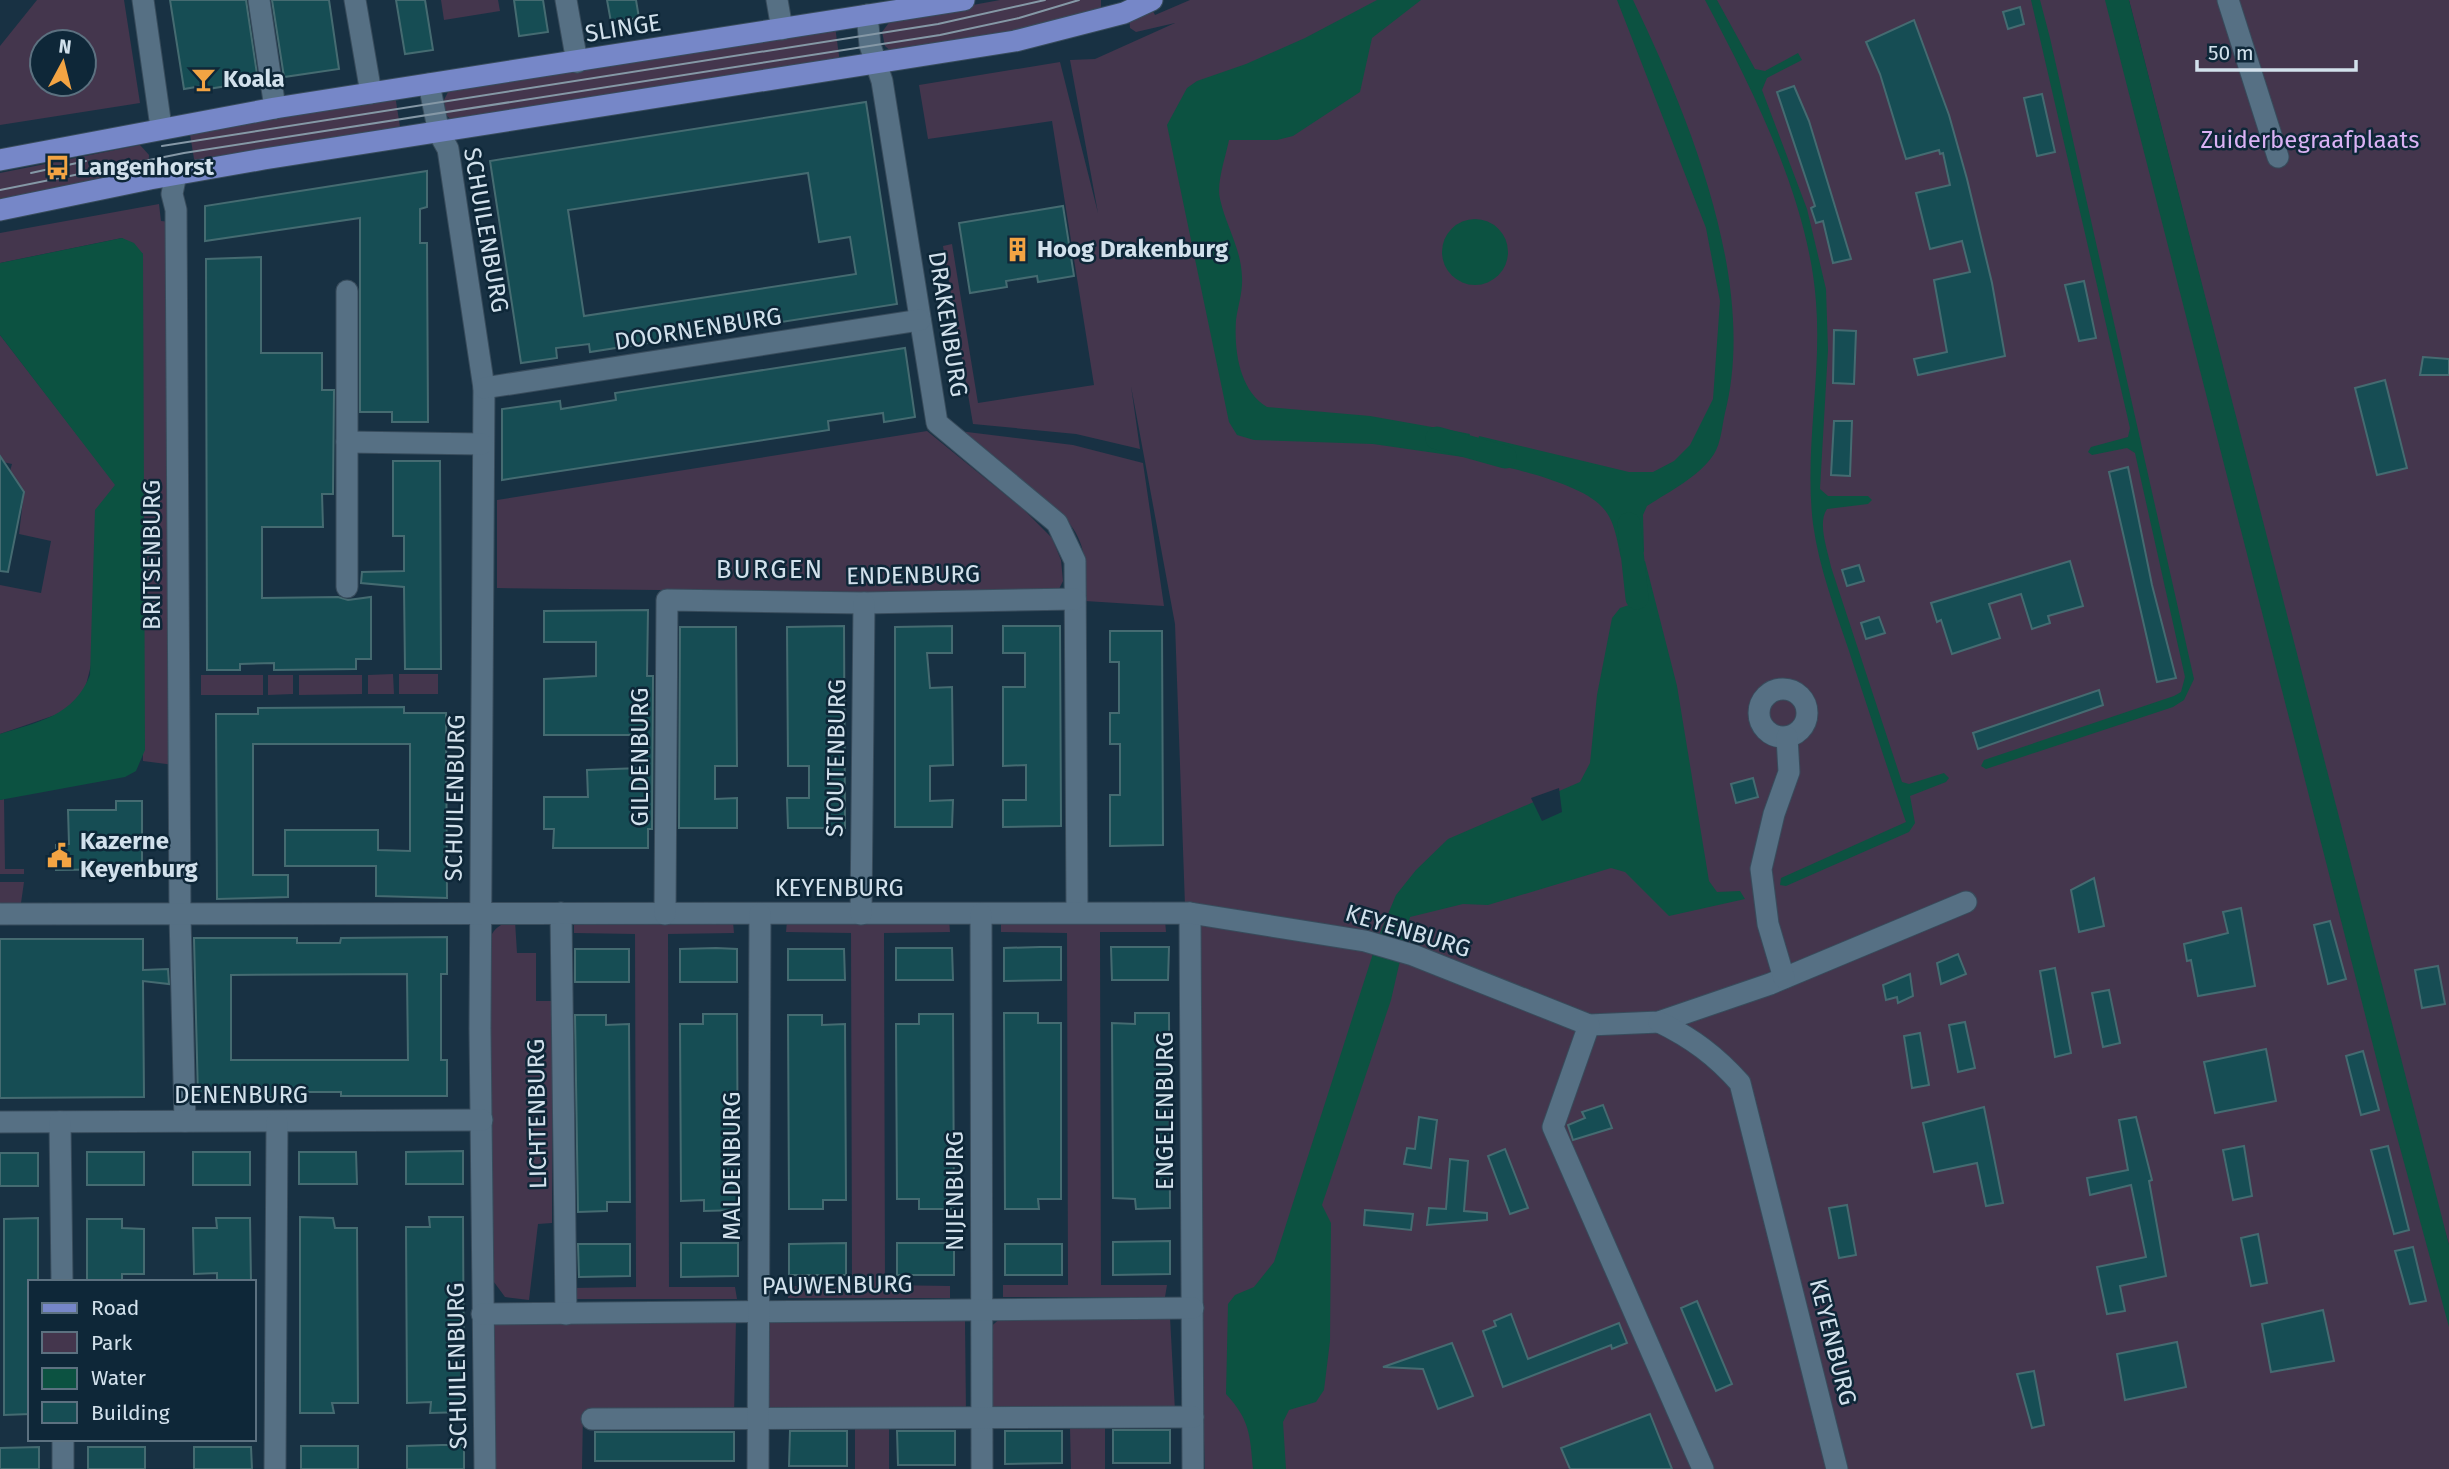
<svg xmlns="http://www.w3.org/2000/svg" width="2449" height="1469" font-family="'Fira Sans',sans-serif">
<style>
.green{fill:#44364d;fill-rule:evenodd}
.water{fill:#0c5241}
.pier{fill:#183143}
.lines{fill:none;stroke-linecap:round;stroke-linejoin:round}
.canal{stroke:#0c5241;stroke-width:23}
.building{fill:#164d54;stroke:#456b71;stroke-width:2;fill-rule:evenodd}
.minor-casing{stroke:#384c5c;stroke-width:23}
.major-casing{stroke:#384c5c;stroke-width:23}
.minor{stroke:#567084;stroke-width:21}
.major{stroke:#7687c8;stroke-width:21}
.tram{stroke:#8598a6;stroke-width:2}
.labels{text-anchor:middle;stroke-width:5;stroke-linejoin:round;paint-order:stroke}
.street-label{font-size:24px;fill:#d2e1ec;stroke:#0e2738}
.poi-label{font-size:24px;font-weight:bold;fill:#d2e1ec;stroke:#0e2738;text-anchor:start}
.park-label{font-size:24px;fill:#dab2f4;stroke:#0e2738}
.neighbourhood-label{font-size:26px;letter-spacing:2px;fill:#d2e1ec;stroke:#0e2738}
</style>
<rect width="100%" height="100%" fill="#183143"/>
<g class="green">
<path d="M37,0H124L140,103L0,125V46ZM84,42V84H42V42Z"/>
<path d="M441,0H498L500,11L444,20Z"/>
<path d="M1000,0H1101V10L1014,34L895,55L885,46L882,32L891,20Z"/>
<path d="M1190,0H2120L2449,1307V1469H1205L1175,624L1131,386L1140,449L1076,434L973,424L943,246L952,244L978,403L1094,385L1052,121L928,139L919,85L1060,62L1098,213L1070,60L1095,59L1175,23L1136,32L1130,28L1129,16L1152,9L1155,15Z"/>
<path d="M2129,0H2449V1245L2432,1188Z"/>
<path d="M835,26L840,63L456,124L446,115L444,100L451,86Z"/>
<path d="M395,95L401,133L195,165L189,128Z"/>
<path d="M140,145L149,155L148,169L0,203V173Z"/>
<path d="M159,204L161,221L172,222L174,765L143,761V254L122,238L0,263V233Z"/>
<path d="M0,335L116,485L94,613L93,657L85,689L64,712L0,734V585L41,593L51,541L19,534L24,492L10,471L12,464L3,462L0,457Z"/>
<path d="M927,431L1023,509L1052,538L1061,560L1063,581L1056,595L497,588V500Z"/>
<path d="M959,431L1073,445L1143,463L1164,606L1085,601C1092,523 1063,516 1008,473C991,460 975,445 959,431Z"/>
<path d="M393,674L394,694H368V675Z"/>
<rect x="399" y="674" width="39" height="20"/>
<rect x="201" y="675" width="62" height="20"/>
<path d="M268,675H293V694L268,695Z"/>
<path d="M299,675H362V694L299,695Z"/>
<path d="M4,799L5,869H24V874H0V800Z"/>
<path d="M0,882H24L21,903L0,904Z"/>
<path d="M949,919L950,932L884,933L885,1285L950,1286V1298H788V1286H852L851,933L786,932L787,921Z"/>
<path d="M1165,920L1166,932H1100L1101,1285H1167L1165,1297H1003V1285H1068L1067,933L1001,932V921Z"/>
<path d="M515,921L517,953H536V1001H553L552,1223L538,1224L529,1300L505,1297L491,1278L490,938C495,926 503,923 515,921Z"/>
<path d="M574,921L733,922L734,933L668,934L669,1287H735L737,1299H572L571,1288L636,1287L635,934L574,933Z"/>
<path d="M1003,1316L1170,1317L1175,1411L986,1413L987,1330Z"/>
<path d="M736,1319L734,1417L583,1414L582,1469H494L491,1331L496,1323Z"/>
<path d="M769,1320L965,1321L966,1414L769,1413Z"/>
<path d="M1070,1428H1105V1469H1071Z"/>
<rect x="855" y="1429" width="34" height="40"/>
</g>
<g class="water">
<path d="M1377,0H1421L1372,38L1360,92L1293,136L1277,140H1229C1226,156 1216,183 1220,199C1226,226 1241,248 1242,277C1243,291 1238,306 1236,320C1234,350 1239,390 1267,407L1370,416L1460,432L1470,434L1463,457L1373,444L1254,440L1237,435L1229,422L1167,125L1187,88L1197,81L1246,64L1305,38Z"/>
<path d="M1617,0H1633C1689,117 1758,283 1725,413C1722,426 1721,443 1714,454C1699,477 1670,491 1647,506L1643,515L1644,552L1621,558C1617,541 1615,520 1602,507C1579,482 1506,467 1473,459L1479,436L1629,472H1653L1674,461L1690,445L1713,399L1720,301L1706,228Z"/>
<path d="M1705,0H1717L1755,69L1765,71L1798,53L1802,60L1767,78L1762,90L1807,209L1826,289L1828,350L1820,489L1828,496H1868L1872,500L1868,504L1827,509C1817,523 1828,551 1831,567L1902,782L1909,784L1944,773L1949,778L1946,782L1910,796L1915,823L1909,832L1786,886L1780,885L1781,878L1906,822C1886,765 1868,708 1849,651C1835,609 1819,568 1813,524C1804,450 1822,376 1816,302C1809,201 1752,88 1705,0Z"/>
<path d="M2031,0H2040L2050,38L2194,679L2184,700L2173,707L1986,769L1981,766L1984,760L2174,696L2181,692L2185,677L2135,453L2127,448L2092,455L2088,452L2091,447L2128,437L2130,428Z"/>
<path d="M2105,0H2129L2449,1245V1327L2388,1104Z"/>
<circle cx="1475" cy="252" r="33"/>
<path d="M122,238L134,243L143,254L145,750L136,771L125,777L0,800V734C38,722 74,716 90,675L95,510L115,485L0,335V263Z"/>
<path d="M1645,561L1677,686L1709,881L1717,892L1740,891L1745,899L1669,916L1625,872L1611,868L1488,905L1463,904L1410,917L1391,1000L1322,1205L1331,1223L1330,1341L1324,1390L1316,1402L1289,1410L1283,1422L1286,1469H1253C1250,1435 1250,1420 1226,1394L1228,1304L1235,1295L1254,1287L1274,1262L1378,938L1396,895L1416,870L1448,839L1580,782L1590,763L1597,695L1612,618L1620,608L1629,605L1624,569Z"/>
</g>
<path class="pier" d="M1559,788L1562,812L1542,821L1531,798Z"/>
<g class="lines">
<g class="canal">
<path d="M1437,438L1505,457"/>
<path d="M1629,524L1637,598"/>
</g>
</g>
<g class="building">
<path d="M170,0H246L258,81L202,90V86L184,89Z"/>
<path d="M272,0H329L339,69L284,77Z"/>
<path d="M396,0H425L433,50L405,54Z"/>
<path d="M514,0H543L548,32L519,36Z"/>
<path d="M607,0H636L639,18L611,22Z"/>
<path d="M2020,7L2024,24L2008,29L2003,12Z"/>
<path d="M1914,20L1949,115L1967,179L1992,283L2005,356L1918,375L1914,359L1947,352L1934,280L1970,272L1962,241L1930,249L1916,193L1950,185L1943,153L1940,154L1939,150L1906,159L1880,74L1866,42Z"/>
<path d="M1794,86L1809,121L1851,259L1833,263L1823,221L1816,223L1811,208L1815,206L1777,92Z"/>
<path d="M2042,94L2055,152L2037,156L2024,98Z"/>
<path d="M866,102L897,304L590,352L589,344L556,348L557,358L521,363L490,161ZM808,173L819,242L850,237L856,274L584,316L568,210Z"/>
<path d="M427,171V207L420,209V243H427L428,422H392V412H360V218L205,241V206Z"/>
<path d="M1063,206L1074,276L1038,282L1037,276L1006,281L1007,287L970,293L959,223Z"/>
<path d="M261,257V353H322V390H334L333,494H322L323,527H262V598L338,597L348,600L371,597V659H356V669L274,670V663L240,664V670H207L206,259Z"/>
<path d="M2084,281L2096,338L2079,341L2065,285Z"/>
<path d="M1834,330L1856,331L1854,384L1833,383Z"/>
<path d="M905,348L915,417L884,422L883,413L828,421L829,430L502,480V409L560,401L561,409L616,400L615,393Z"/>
<path d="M2423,357L2449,359V375H2420Z"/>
<path d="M2385,380L2407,468L2377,475L2355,388Z"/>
<path d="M1834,421H1852L1850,476L1831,475Z"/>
<path d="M0,456L24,492L8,572L0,571Z"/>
<path d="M393,461H440L441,669H405L404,587L361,583L362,572L404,571V536H393Z"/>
<path d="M2128,467L2152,585L2176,678L2157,682L2109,472Z"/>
<path d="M2070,561L2083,606L2048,616L2050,623L2032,629L2021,594L1989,604L2000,638L1952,654L1941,620L1937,622L1931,603Z"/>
<path d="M1859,565L1864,581L1847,586L1842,570Z"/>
<path d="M648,610L647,676H653L652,829H648V848H553L554,829H544V797H588L587,770L641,768V735H544V679L596,676V642H544V611Z"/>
<path d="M1879,617L1885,633L1866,639L1861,623Z"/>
<path d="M844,626L845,828H788L787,798H809V766H788L787,627Z"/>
<path d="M952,626V653H927L930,688L952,687L953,765L930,766V801L953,800L952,827H895V627Z"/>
<path d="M1003,626H1060L1061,826L1003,827V800H1026V765L1003,766V687H1025V653H1003Z"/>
<path d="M680,627H736L737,766H715V799L737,798V828H679Z"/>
<path d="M1110,631H1162L1163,845L1110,846V795H1120V744H1110V713H1119V662H1110Z"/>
<path d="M2099,690L2103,705L1978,749L1973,733Z"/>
<path d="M404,707V713H446L447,898L376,896V866H285V830H378V850L410,851V744H253V875H288V897L217,899L216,714H258V708Z"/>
<path d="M1753,778L1758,797L1736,803L1731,784Z"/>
<path d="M116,801H142V862L135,869L56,870V845L69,844L68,810H116Z"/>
<path d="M2094,878L2104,926L2079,932L2071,890Z"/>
<path d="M2241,908L2255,986L2198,996L2191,960L2187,961L2184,944L2228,933L2223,912Z"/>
<path d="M2330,921L2346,979L2328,984L2314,925Z"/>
<path d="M447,937V974H441V1060H447V1096H341V1092H297L298,1097H198L194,938H297V943H340L341,938ZM407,974L408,1060H231V975Z"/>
<path d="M0,939H143V970L168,969L169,984L143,981L144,1097L0,1098Z"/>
<path d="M1040,947H1061V980L1004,981V948Z"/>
<path d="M1111,947H1169L1168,980H1112Z"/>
<path d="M716,948L737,949V982H680V949Z"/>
<path d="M896,948H952L953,980H896Z"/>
<rect x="575" y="949" width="54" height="33"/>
<path d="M788,949H844L845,980H788Z"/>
<path d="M1958,954L1966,974L1941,984L1937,963Z"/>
<path d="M2438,966L2445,1004L2422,1008L2415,970Z"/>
<path d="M2055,968L2071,1053L2055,1057L2040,971Z"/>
<path d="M1910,974L1913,996L1898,1003L1897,997L1886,1000L1883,985Z"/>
<path d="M2109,990L2120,1043L2103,1047L2092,993Z"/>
<path d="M1004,1013H1038V1023H1061V1199H1038L1039,1209H1005Z"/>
<path d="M1135,1013H1169L1170,1208L1136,1209L1135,1199L1113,1198L1112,1023L1135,1024Z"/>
<path d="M703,1014H737L738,1210L704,1211V1200L681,1201L680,1024H703Z"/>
<path d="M919,1014H953L954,1209H919V1199H897L896,1024H919Z"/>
<path d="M575,1015H606V1025L629,1024L630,1202H607V1211L578,1212Z"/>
<path d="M788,1015H822V1025L845,1024L846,1200H823V1209H789Z"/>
<path d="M1965,1022L1975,1068L1958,1072L1949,1025Z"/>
<path d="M1920,1033L1929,1085L1912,1088L1904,1036Z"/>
<path d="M2266,1049L2276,1101L2215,1113L2204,1062Z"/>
<path d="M2363,1051L2379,1110L2361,1115L2346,1056Z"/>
<path d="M1603,1105L1612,1128L1573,1140L1568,1125L1585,1118L1582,1112Z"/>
<path d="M1984,1107L2003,1203L1986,1206L1977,1163L1934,1172L1923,1123Z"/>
<path d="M1419,1117L1437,1120L1431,1168L1404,1164L1407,1148L1415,1149Z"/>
<path d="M2136,1117L2152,1180L2149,1181L2166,1276L2120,1286L2125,1311L2107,1314L2097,1267L2146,1257L2131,1185L2090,1195L2087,1178L2128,1170L2119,1120Z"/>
<path d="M2244,1146L2252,1196L2233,1200L2223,1150Z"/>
<path d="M2388,1146L2409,1230L2394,1234L2371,1150Z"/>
<path d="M1505,1149L1528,1208L1510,1214L1488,1156Z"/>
<path d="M463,1151V1184H406V1152Z"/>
<rect x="87" y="1152" width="57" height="33"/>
<rect x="193" y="1152" width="57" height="33"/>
<path d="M299,1152H356L357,1184H299Z"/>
<rect x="0" y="1153" width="38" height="33"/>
<path d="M1450,1159L1468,1161L1464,1211L1487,1213V1220L1427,1225L1429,1208L1446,1209Z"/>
<path d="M1847,1205L1856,1255L1839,1258L1829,1208Z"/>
<path d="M1365,1210L1413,1214L1411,1230L1364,1225Z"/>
<path d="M300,1217L333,1218L335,1228H357L358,1403H332L334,1413H300Z"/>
<path d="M429,1217H463L464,1412L430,1413L431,1402L407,1403L406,1227H430Z"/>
<path d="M38,1218V1282H30V1414L4,1415V1219Z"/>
<path d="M216,1218H250L251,1282H217V1273L194,1274L193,1228H217Z"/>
<path d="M87,1219H122V1228L144,1229V1274H122V1282H87Z"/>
<path d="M2258,1234L2267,1283L2251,1286L2241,1238Z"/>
<path d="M1170,1241V1274L1113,1275V1242Z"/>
<path d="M681,1243H738V1276L681,1277Z"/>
<path d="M846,1243V1275H789V1244Z"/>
<rect x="897" y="1243" width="57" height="32"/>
<path d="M578,1244H630V1276L579,1277Z"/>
<rect x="1005" y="1244" width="57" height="31"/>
<path d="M2413,1247L2426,1301L2410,1304L2395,1251Z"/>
<path d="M1697,1301L1732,1384L1716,1391L1681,1308Z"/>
<path d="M2323,1310L2334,1361L2271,1372L2262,1324Z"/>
<path d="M1511,1314L1528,1359L1619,1323L1627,1343L1612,1349L1611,1345L1503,1387L1483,1331L1496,1326L1494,1321Z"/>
<path d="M2177,1342L2186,1387L2125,1400L2117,1354Z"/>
<path d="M1452,1343L1473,1396L1438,1409L1423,1369L1383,1367Z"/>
<path d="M2034,1371L2044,1425L2032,1428L2017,1374Z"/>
<path d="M1650,1414L1672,1469H1570L1561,1448Z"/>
<rect x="1113" y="1430" width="57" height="33"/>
<path d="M790,1431H847V1466H789Z"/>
<path d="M897,1431H955V1465H898Z"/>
<path d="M1005,1431H1062V1463L1005,1464Z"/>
<rect x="595" y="1432" width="139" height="29"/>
<path d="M442,1445H464V1469H407V1446Z"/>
<rect x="301" y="1446" width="57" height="23"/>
<path d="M39,1447V1469H0V1448Z"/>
<rect x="88" y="1447" width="57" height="22"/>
<path d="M194,1447H251L252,1469H194Z"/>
</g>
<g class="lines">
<defs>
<g id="minor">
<path d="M143,0L161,127"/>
<path d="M259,0L275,108"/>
<path d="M355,0L371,93"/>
<path d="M566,0L577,62"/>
<path d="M777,0L782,29"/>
<path d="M2228,0L2278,157"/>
<path d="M867,15L870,45L882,81L937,423L1057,523L1075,561L1077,912"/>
<path d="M429,84L439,133L448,149L484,388L480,1029L485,1469"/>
<path d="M176,174L172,194L176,210L180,916L185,1121"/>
<path d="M484,388L920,320"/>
<path d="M347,442L482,444"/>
<path d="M347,587V291"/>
<circle cx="1783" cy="713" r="24"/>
<path d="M561,913L566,1314"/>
<path d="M1190,913L1193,1469"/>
<path d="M0,914L1190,913L1365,941L1413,955L1589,1025L1659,1022L1770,984L1966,902"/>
<path d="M665,914L667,600L864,603L1075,599"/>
<path d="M861,914L864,603"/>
<path d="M981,914L982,1469"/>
<path d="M1784,978L1768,924L1761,869L1774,814L1789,772L1787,737"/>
<path d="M1659,1022C1692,1038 1716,1056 1740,1083L1837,1469"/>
<path d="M1589,1025L1553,1127L1703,1469"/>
<path d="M0,1122L482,1120"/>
<path d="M60,1122L62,1282"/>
<path d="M482,1314L1193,1308"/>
<path d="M592,1419L1193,1417"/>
<path d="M63,1439V1469"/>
<path d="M275,1469L277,1122"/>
<path d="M758,1469L760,914"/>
</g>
<g id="major">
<path d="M0,160L275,108L964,0"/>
<path d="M0,210L150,179L264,159L1015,41L1124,13L1152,0"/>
</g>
</defs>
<use href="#minor" class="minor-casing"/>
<use href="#major" class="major-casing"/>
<use href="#minor" class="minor"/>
<use href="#major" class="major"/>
<g class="tram">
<path d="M162,146L938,24L1045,0"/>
<path d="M31,173L86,161"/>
<path d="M0,190L184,153L940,35L1019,18L1079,0"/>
</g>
</g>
<defs>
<symbol id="bar-bare" viewBox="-9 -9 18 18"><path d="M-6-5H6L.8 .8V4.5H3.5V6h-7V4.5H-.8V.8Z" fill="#f3a443" stroke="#0e2738" stroke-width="2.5" paint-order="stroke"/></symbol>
<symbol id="bus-bare" viewBox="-9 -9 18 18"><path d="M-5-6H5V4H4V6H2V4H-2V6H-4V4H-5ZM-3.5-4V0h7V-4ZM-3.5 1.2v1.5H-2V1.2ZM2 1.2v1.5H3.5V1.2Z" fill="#f3a443" stroke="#0e2738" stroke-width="2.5" paint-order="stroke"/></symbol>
<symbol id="building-bare" viewBox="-9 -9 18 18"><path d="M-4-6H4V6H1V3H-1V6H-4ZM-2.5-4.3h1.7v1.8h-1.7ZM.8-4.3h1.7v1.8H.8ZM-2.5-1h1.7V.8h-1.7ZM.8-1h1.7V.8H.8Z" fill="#f3a443" stroke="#0e2738" stroke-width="2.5" paint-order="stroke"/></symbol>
<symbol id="civic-bare" viewBox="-9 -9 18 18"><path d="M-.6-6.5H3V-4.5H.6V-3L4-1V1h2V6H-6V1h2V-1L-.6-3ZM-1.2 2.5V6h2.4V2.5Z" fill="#f3a443" stroke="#0e2738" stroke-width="2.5" paint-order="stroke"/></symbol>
</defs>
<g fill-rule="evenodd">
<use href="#bar-bare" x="186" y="62" width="35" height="35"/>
<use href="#bus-bare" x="40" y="150" width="35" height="35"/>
<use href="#building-bare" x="1000" y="232" width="35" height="35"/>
<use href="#civic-bare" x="42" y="838" width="35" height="35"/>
</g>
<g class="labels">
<g class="street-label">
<text transform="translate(623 28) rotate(-9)" y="8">SLINGE</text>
<text transform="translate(486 230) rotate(80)" y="8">SCHUILENBURG</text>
<text transform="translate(948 324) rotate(81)" y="8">DRAKENBURG</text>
<text transform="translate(698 329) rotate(-9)" y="8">DOORNENBURG</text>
<text transform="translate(152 555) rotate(-90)" y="8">BRITSENBURG</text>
<text transform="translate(913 575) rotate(-1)" y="8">ENDENBURG</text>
<text transform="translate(640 757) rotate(-90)" y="8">GILDENBURG</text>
<text transform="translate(836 758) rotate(-89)" y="8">STOUTENBURG</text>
<text transform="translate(455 798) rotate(-89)" y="8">SCHUILENBURG</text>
<text x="839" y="896">KEYENBURG</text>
<text transform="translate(1408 931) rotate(17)" y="8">KEYENBURG</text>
<text x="241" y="1103">DENENBURG</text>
<text transform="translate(1165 1111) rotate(-90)" y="8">ENGELENBURG</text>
<text transform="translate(537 1114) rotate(-91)" y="8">LICHTENBURG</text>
<text transform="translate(732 1166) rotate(-90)" y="8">MALDENBURG</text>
<text transform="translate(955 1191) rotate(-90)" y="8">NIJENBURG</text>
<text transform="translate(837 1285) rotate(-1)" y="8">PAUWENBURG</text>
<text transform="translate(1833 1342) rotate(76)" y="8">KEYENBURG</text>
<text transform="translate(457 1366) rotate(-91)" y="8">SCHUILENBURG</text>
</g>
<g class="poi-label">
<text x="223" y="87">Koala</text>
<text x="77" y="175">Langenhorst</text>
<text x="1037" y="257">Hoog Drakenburg</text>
<text x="80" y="849">Kazerne<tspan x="80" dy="28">Keyenburg</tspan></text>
</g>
<g class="park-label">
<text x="2310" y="148">Zuiderbegraafplaats</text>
</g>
<g class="neighbourhood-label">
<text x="770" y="578">BURGEN</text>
</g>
</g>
<rect x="28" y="1280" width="228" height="161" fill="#0e2738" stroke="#5c7180" stroke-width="2"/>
<rect x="42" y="1303" width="35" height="10" fill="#7687c8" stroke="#5c7180" stroke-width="2"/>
<text x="91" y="1315" font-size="21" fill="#d2e1ec">Road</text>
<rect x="42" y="1332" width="35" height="21" fill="#44364d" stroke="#5c7180" stroke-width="2"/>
<text x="91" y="1350" font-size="21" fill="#d2e1ec">Park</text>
<rect x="42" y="1368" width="35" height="21" fill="#0c5241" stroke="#5c7180" stroke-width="2"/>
<text x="91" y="1385" font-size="21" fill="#d2e1ec">Water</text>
<rect x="42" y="1402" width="35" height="21" fill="#164d54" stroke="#5c7180" stroke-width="2"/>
<text x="91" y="1420" font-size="21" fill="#d2e1ec">Building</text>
<g transform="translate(63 63) rotate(7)"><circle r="33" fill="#0e2738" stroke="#5c7180" stroke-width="2"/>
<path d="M0-5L12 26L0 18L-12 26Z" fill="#f3a443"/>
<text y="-10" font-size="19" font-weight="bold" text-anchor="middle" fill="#d2e1ec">N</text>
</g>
<path d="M2197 60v10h159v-10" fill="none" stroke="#d2e1ec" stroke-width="3.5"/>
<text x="2208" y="60" font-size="21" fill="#d2e1ec" stroke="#0e2738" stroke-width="5" paint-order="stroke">50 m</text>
</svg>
